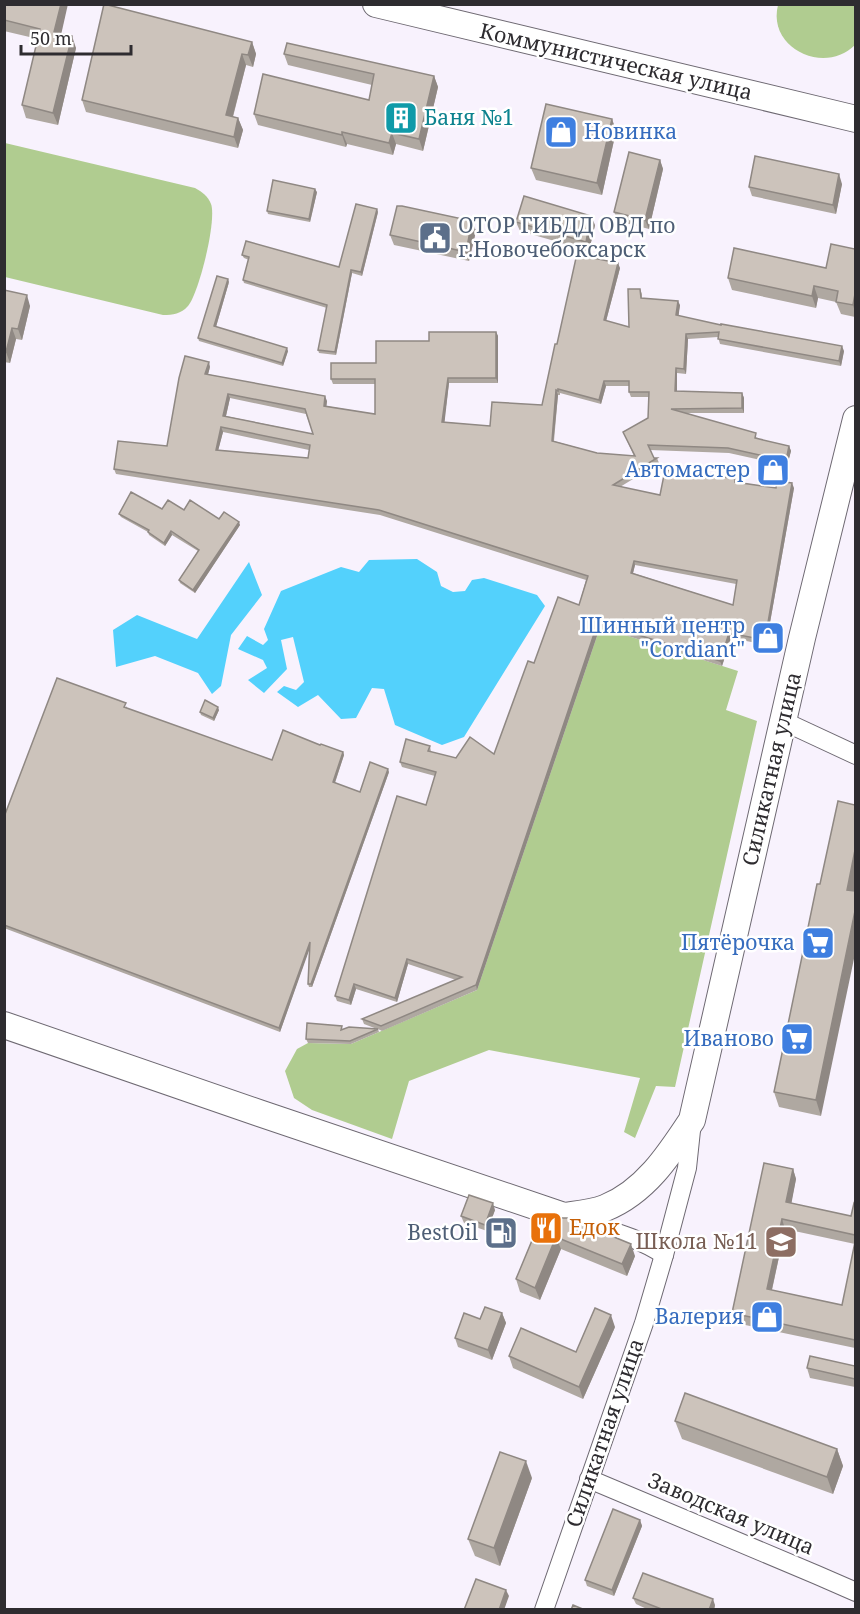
<svg xmlns="http://www.w3.org/2000/svg" width="860" height="1614" font-family="'Noto Serif',serif">
<style>
.green{fill:#b0cc90}
.water{fill:#53d1fc}
.lines{fill:none;stroke-linecap:round;stroke-linejoin:round}
.street-casing{stroke:#6e6972;stroke-width:20}
.secondary-casing{stroke:#6e6972;stroke-width:28}
.street{stroke:#fff;stroke-width:18}
.secondary{stroke:#fff;stroke-width:26}
.wall{fill:#afa8a1;fill-rule:evenodd}
.shaded-wall{fill:#8f8883}
.building{fill:#ccc3bb;stroke:#8f8883;stroke-width:1.5;fill-rule:evenodd}
.labels{text-anchor:middle;stroke-width:5;stroke-linejoin:round;paint-order:stroke}
.street-label{font-size:21px;fill:#2e2c30;stroke:#fff}
.culture-label{font-size:21px;fill:#0d838f;stroke:#fff;text-anchor:start}
.shop-label{font-size:21px;fill:#366cbe;stroke:#fff;text-anchor:end}
.service-label{font-size:21px;fill:#4e5e75;stroke:#fff;text-anchor:start}
.food-label{font-size:21px;fill:#c56008;stroke:#fff;text-anchor:start}
.education-label{font-size:21px;fill:#785e54;stroke:#fff;text-anchor:end}
</style>
<rect width="100%" height="100%" fill="#f8f2fd"/>
<g class="green">
<path d="M778,5H855V45C825,75 767,49 778,5Z"/>
<path d="M5,143L195,188C202,192 208,196 211,204C217,220 199,293 188,306C181,314 173,315 163,315L5,277Z"/>
<path d="M600,627L738,671L726,710L757,721L675,1087L656,1086L635,1138L624,1132L640,1078L489,1050L409,1081L392,1139L312,1110L294,1098L285,1071L297,1049L308,1043L351,1044L477,990Z"/>
</g>
<g class="water">
<path d="M417,559L437,572L441,586L453,592L465,591L472,580L484,578L537,595L545,606L464,737L442,745L395,725L384,689L372,688L356,718L341,719L318,695L298,707L277,692L284,686L296,690L304,682L293,637L281,640L287,669L264,693L248,680L267,668L263,660L238,649L247,636L263,645L268,640L264,629L281,591L341,567L359,572L369,560Z"/>
<path d="M249,562L262,595L231,635L221,686L212,694L198,673L155,656L116,667L113,630L137,615L197,639Z"/>
</g>
<g class="lines">
<defs>
<g id="street">
<path d="M783,721L856,755"/>
<path d="M569,1217C597,1227 642,1238 664,1255"/>
<path d="M589,1479L817,1575L856,1592"/>
<path d="M544,1610L644,1323L664,1255L687,1168L692,1121"/>
</g>
<g id="secondary">
<path d="M376,4L856,119"/>
<path d="M4,1025L259,1113L564,1216C578,1214 592,1213 605,1208C645,1192 669,1155 692,1120L802,638L856,419"/>
</g>
</defs>
<use href="#street" class="street-casing"/>
<use href="#secondary" class="secondary-casing"/>
<use href="#street" class="street"/>
<use href="#secondary" class="secondary"/>
</g>
<g class="wall">
<path d="M4,4L61,34L76,48L58,125L26,118L22,105L38,39L4,31Z"/>
<path d="M252,42L256,54L253,67L246,65L233,117L238,118L243,130L238,148L86,112L82,100Z"/>
<path d="M284,54L434,76L438,87L423,151L396,144L393,155L347,144L346,147L258,125L254,114L369,100L372,85L288,65Z"/>
<path d="M612,119L616,131L602,195L536,180L531,168Z"/>
<path d="M660,160L663,169L649,229L618,221L614,212Z"/>
<path d="M842,184L836,214L752,196L749,187Z"/>
<path d="M317,192L310,222L268,214L267,211Z"/>
<path d="M378,212L362,276L352,273L336,355L319,353L318,350L327,308L244,283L243,280L249,260L244,258L242,255L339,267Z"/>
<path d="M472,221L476,231L469,261L394,245L390,235Z"/>
<path d="M516,222L595,225L589,251L520,231Z"/>
<path d="M855,249V317L841,314L836,302L818,298L816,308L732,290L728,278L826,268Z"/>
<path d="M592,256L591,257L620,268L606,321L629,327L640,289L642,294V298L680,305L678,316L844,351L841,366L720,344L718,337L688,339L686,374L677,373V391L742,393L744,398V413H687L758,438V439L789,446L791,451L787,466L729,453L650,450L654,458H657L659,463L620,487L660,495L737,482L776,488H794L766,645L731,638L722,666L600,627L477,990L382,1031L378,1029L379,1032L351,1044L308,1043L306,1039L344,1029H377L364,1024L362,1019L456,980L408,964L397,1002L356,989L351,1005L337,1001L335,996L426,805L435,776L402,767L400,762L430,746L431,752L456,758L494,754L534,663L579,605L586,580L380,515L116,474L114,469L167,446L210,367L208,374L327,401L326,406L375,414V384H333L331,379L376,363L429,341L496,332L498,336V383H449L444,422L490,426L542,405L557,344ZM606,386H629V392L631,397H649L648,418L623,432L634,456L597,453L554,441L558,395H560V393L601,404ZM230,398L306,414L313,434L226,416ZM223,432L309,450L308,458L218,450ZM635,565L736,584L733,605L633,573Z"/>
<path d="M229,282L216,327L288,351L283,366L199,341L198,338Z"/>
<path d="M4,290L30,306L22,340L16,339L10,363L4,362Z"/>
<path d="M162,509L184,510L240,525L195,593L180,583L179,580L198,551L172,535L165,546L149,535L148,532L121,517L119,514Z"/>
<path d="M127,706L126,708L272,760L320,745L343,752L344,755L335,783L360,792L389,772L312,987H309L308,984L309,949L280,1032L4,928V817Z"/>
<path d="M219,710L214,721L201,715L200,712Z"/>
<path d="M817,884L821,1116L779,1107L774,1092Z"/>
<path d="M793,1169L796,1179L791,1203L851,1216L855,1204V1348L736,1323L732,1313ZM785,1229L855,1244L842,1305L772,1290Z"/>
<path d="M495,1210L487,1231L464,1223L461,1216Z"/>
<path d="M543,1214L635,1256L627,1276L561,1249L540,1300L520,1292L516,1279Z"/>
<path d="M502,1313L506,1323L492,1360L458,1347L455,1338L480,1319Z"/>
<path d="M615,1327L583,1399L513,1368L509,1356L576,1352Z"/>
<path d="M855,1366V1387L810,1378L807,1368Z"/>
<path d="M675,1421L837,1449L843,1466L833,1494L682,1439Z"/>
<path d="M532,1478L500,1566L475,1556L468,1539Z"/>
<path d="M640,1520L642,1526L614,1596L587,1586L585,1580Z"/>
<path d="M633,1598L715,1605L714,1610H649L636,1604Z"/>
</g>
<g class="shaded-wall">
<path d="M61,4H68L59,44L54,32Z"/>
<path d="M72,36L76,48L58,125L53,113Z"/>
<path d="M252,42L256,54L253,67L248,55Z"/>
<path d="M242,54L246,65L230,127L226,115Z"/>
<path d="M434,76L438,87L423,151L419,139Z"/>
<path d="M238,118L243,130L238,148L234,137Z"/>
<path d="M612,119L616,131L602,195L597,183Z"/>
<path d="M342,132L347,144L346,147L342,135Z"/>
<path d="M392,133L396,144L393,155L389,143Z"/>
<path d="M660,160L663,169L649,229L645,220Z"/>
<path d="M839,174L842,184L836,214L833,205Z"/>
<path d="M315,189L317,192L310,222L309,219Z"/>
<path d="M377,209L378,212L362,276L361,272Z"/>
<path d="M591,216L595,225L589,251L586,242Z"/>
<path d="M472,221L476,231L469,261L466,252Z"/>
<path d="M618,263L620,268L605,325L604,320Z"/>
<path d="M351,270L352,273L336,355L335,352Z"/>
<path d="M228,279L229,282L215,330L214,326Z"/>
<path d="M814,286L818,298L816,308L812,296Z"/>
<path d="M855,294V312L853,305Z"/>
<path d="M27,295L30,306L22,340L18,329Z"/>
<path d="M678,301L680,305L678,320L676,315Z"/>
<path d="M12,328L16,339L10,363L6,352Z"/>
<path d="M496,332L498,336V383L496,378Z"/>
<path d="M686,334L688,339L686,374L684,369Z"/>
<path d="M842,346L844,351L841,366L839,361Z"/>
<path d="M287,348L288,351L283,366L282,363Z"/>
<path d="M209,362L210,367L207,378L205,374Z"/>
<path d="M676,368L677,373V395L675,391Z"/>
<path d="M448,378L449,383L444,427L442,422Z"/>
<path d="M604,381L606,386L601,404L599,400Z"/>
<path d="M556,390L558,395L553,445L552,441Z"/>
<path d="M742,393L744,398V413L742,408Z"/>
<path d="M228,394L230,398L225,420L223,416Z"/>
<path d="M325,396L327,401L326,410L324,406Z"/>
<path d="M221,427L223,432L217,455L216,450Z"/>
<path d="M789,446L791,451L787,466L786,461Z"/>
<path d="M792,483L794,488L766,645L765,640Z"/>
<path d="M239,522L240,525L195,593L193,590Z"/>
<path d="M171,531L172,535L165,546L164,543Z"/>
<path d="M634,561L635,565L632,577L631,573Z"/>
<path d="M598,622L600,627L477,990L476,985Z"/>
<path d="M729,633L731,638L722,666L720,661Z"/>
<path d="M218,707L219,710L214,721L213,718Z"/>
<path d="M343,752L344,755L334,785L333,782Z"/>
<path d="M388,769L389,772L312,987L311,984Z"/>
<path d="M855,850V892L847,890Z"/>
<path d="M855,911V954L821,1116L816,1100Z"/>
<path d="M310,942L311,945L280,1032L279,1028Z"/>
<path d="M407,959L408,964L397,1002L395,998Z"/>
<path d="M354,984L356,989L351,1005L349,1000Z"/>
<path d="M793,1169L796,1179L790,1211L786,1202Z"/>
<path d="M493,1203L495,1210L487,1231L485,1225Z"/>
<path d="M782,1219L785,1229L770,1298L767,1289Z"/>
<path d="M556,1237L561,1249L540,1300L535,1288Z"/>
<path d="M631,1244L635,1256L627,1276L622,1264Z"/>
<path d="M502,1313L506,1323L492,1360L488,1350Z"/>
<path d="M611,1315L615,1327L583,1399L579,1387Z"/>
<path d="M837,1449L843,1466L833,1494L827,1477Z"/>
<path d="M526,1461L532,1478L500,1566L494,1548Z"/>
<path d="M640,1520L642,1526L614,1596L612,1590Z"/>
<path d="M506,1590L509,1596L504,1610H499Z"/>
<path d="M713,1599L715,1605L714,1610H709Z"/>
</g>
<g class="building">
<path d="M4,4H61L54,32L72,36L53,113L22,105L40,29L4,20Z"/>
<path d="M104,4L252,42L248,55L242,54L226,115L238,118L234,137L82,100Z"/>
<path d="M287,43L434,76L419,139L392,133L389,143L342,132V135L254,114L263,74L369,100L374,74L284,54Z"/>
<path d="M546,104L612,119L597,183L531,168Z"/>
<path d="M629,152L660,160L645,220L614,212Z"/>
<path d="M755,156L839,174L833,205L749,187Z"/>
<path d="M273,180L315,189L309,219L267,211Z"/>
<path d="M524,196L591,216L586,242L516,222Z"/>
<path d="M356,204L377,209L361,272L351,270L335,352L318,350L327,305L243,280L249,257L242,255L246,241L339,267Z"/>
<path d="M397,206H402L472,221L466,252L390,235Z"/>
<path d="M831,244L855,249V294L853,305L836,302L838,291L814,286L812,296L728,278L734,248L826,268Z"/>
<path d="M578,249L590,252L588,257L618,263L604,320L629,327L628,289H640L641,298L678,301L676,315L721,325V324L842,346L839,361L718,339L719,332L686,334L684,369L676,368L675,391L742,393V408L671,409L756,433L755,438L789,446L786,461L728,448L648,445L654,458H657L613,485L660,495L665,470L709,477V474L735,479V482L776,488L777,481L792,483L765,640L729,633L720,661L598,622L476,985L381,1026L362,1019L462,977L407,959L395,998L354,984L349,1000L335,996L397,796L426,805L436,772L400,762L406,739L430,746L428,751L456,758L470,737L494,754L528,661L534,663L558,597L579,605L588,576L379,510L114,469L118,441L167,446L179,378L185,356L209,362L205,374L325,396L324,406L375,414V379H331V363H376V341H429V332H496V378H448L442,422L490,426L492,402L542,405L555,344H557ZM604,381H629V392H649L648,418L623,432L635,456L597,453L552,441L556,390L558,391V389L599,400ZM228,394L305,409L313,434L223,416ZM221,427L310,445L308,458L216,450ZM634,561L737,580L733,605L631,573Z"/>
<path d="M217,276L228,279L214,326L287,348L282,363L198,338Z"/>
<path d="M4,290L27,295L18,329L12,328L6,352H4Z"/>
<path d="M131,492L162,509L168,500L184,510L190,500L219,519L224,512L239,522L193,590L179,580L199,550L171,531L164,543L148,532L149,530L119,514Z"/>
<path d="M57,678L126,703L124,707L272,760L283,730L320,745L321,744L343,752L333,782L360,792L370,762L388,769L311,984H308L310,942L279,1028L4,925V817Z"/>
<path d="M205,700L218,707L213,718L200,712Z"/>
<path d="M838,801L855,805V850L847,890L855,891V911L816,1100L774,1092L817,884H820Z"/>
<path d="M307,1023L342,1026L341,1030L349,1027L378,1029L350,1041L306,1039Z"/>
<path d="M764,1163L793,1169L786,1202L851,1216L854,1203L855,1204V1235L782,1219L767,1289L842,1305L855,1242V1340L732,1313Z"/>
<path d="M469,1195L493,1203L485,1225L461,1216Z"/>
<path d="M543,1214L555,1218H568L631,1244L622,1264L556,1237L535,1288L516,1279Z"/>
<path d="M485,1307L502,1313L488,1350L455,1338L464,1313L480,1319Z"/>
<path d="M595,1308L611,1315L579,1387L509,1356L521,1328L576,1352Z"/>
<path d="M810,1356L855,1366V1379L807,1368Z"/>
<path d="M685,1393L837,1449L827,1477L675,1421Z"/>
<path d="M500,1452L526,1461L494,1548L468,1539Z"/>
<path d="M613,1509L640,1520L612,1590L585,1580Z"/>
<path d="M643,1573L713,1599L709,1610H664L633,1598Z"/>
<path d="M476,1579L506,1590L499,1610H464Z"/>
<path d="M573,1605L585,1610H571Z"/>
</g>
<defs>
<symbol id="building-square" viewBox="-11 -11 22 22"><rect x="-9" y="-9" width="18" height="18" rx="4" fill="#0f9aa8" stroke="#fff"/><path d="M-4-6H4V6H1V3H-1V6H-4ZM-2.5-4.3h1.7v1.8h-1.7ZM.8-4.3h1.7v1.8H.8ZM-2.5-1h1.7V.8h-1.7ZM.8-1h1.7V.8H.8Z" fill="#fff"/></symbol>
<symbol id="shop-square" viewBox="-11 -11 22 22"><rect x="-9" y="-9" width="18" height="18" rx="4" fill="#3f7fe0" stroke="#fff"/><path d="M-5-2.5h2.3a2.7 3.5 0 0 1 5.4 0H5L5.5 6h-11ZM-1.5-2.5h3a1.5 2.3 0 0 0-3 0Z" fill="#fff"/></symbol>
<symbol id="civic-square" viewBox="-11 -11 22 22"><rect x="-9" y="-9" width="18" height="18" rx="4" fill="#5c6f8a" stroke="#fff"/><path d="M-.6-6.5H3V-4.5H.6V-3L4-1V1h2V6H-6V1h2V-1L-.6-3ZM-1.2 2.5V6h2.4V2.5Z" fill="#fff"/></symbol>
<symbol id="supermarket-square" viewBox="-11 -11 22 22"><rect x="-9" y="-9" width="18" height="18" rx="4" fill="#3f7fe0" stroke="#fff"/><path d="M-6-5.5h2.5l.6 2H6L4.5 2H-2.5L-4.4-4H-6ZM-1.5 3.2a1.3 1.3 0 1 0 .1 0ZM3 3.2a1.3 1.3 0 1 0 .1 0Z" fill="#fff"/></symbol>
<symbol id="restaurant-square" viewBox="-11 -11 22 22"><rect x="-9" y="-9" width="18" height="18" rx="4" fill="#e8710a" stroke="#fff"/><path d="M-5-6h1v4h1v-4h1v4h1v-4h1v5L-1.5 .5V6h-2V.5L-5-1ZM5-6V6H3V1.5H1.5Q1.5-4 5-6Z" fill="#fff"/></symbol>
<symbol id="fuel-square" viewBox="-11 -11 22 22"><rect x="-9" y="-9" width="18" height="18" rx="4" fill="#5c6f8a" stroke="#fff"/><path d="M-5.5-6h7V0h2V4h1.3V-2.5L3-4.5l.8-.8L6-3V5H2.5V1h-1V6h-7ZM-4.2-4.7v3.2H.2V-4.7Z" fill="#fff"/></symbol>
<symbol id="school-square" viewBox="-11 -11 22 22"><rect x="-9" y="-9" width="18" height="18" rx="4" fill="#8d6e63" stroke="#fff"/><path d="M0-5L7-2L0 1L-7-2ZM-4 1L0 2.5L4 1V4Q0 6-4 4Z" fill="#fff"/></symbol>
</defs>
<g fill-rule="evenodd">
<use href="#building-square" x="382" y="99" width="38" height="38"/>
<use href="#shop-square" x="542" y="113" width="38" height="38"/>
<use href="#civic-square" x="416" y="219" width="38" height="38"/>
<use href="#shop-square" x="754" y="451" width="38" height="38"/>
<use href="#shop-square" x="749" y="619" width="38" height="38"/>
<use href="#supermarket-square" x="799" y="924" width="38" height="38"/>
<use href="#supermarket-square" x="778" y="1020" width="38" height="38"/>
<use href="#restaurant-square" x="527" y="1209" width="38" height="38"/>
<use href="#fuel-square" x="482" y="1214" width="38" height="38"/>
<use href="#school-square" x="762" y="1223" width="38" height="38"/>
<use href="#shop-square" x="748" y="1298" width="38" height="38"/>
</g>
<g class="labels">
<g class="street-label">
<text transform="translate(616 62) rotate(13)" y="7">Коммунистическая улица</text>
<text transform="translate(772 769) rotate(-77)" y="7">Силикатная улица</text>
<text transform="translate(605 1433) rotate(-71)" y="7">Силикатная улица</text>
<text transform="translate(731 1514) rotate(23)" y="7">Заводская улица</text>
</g>
<g class="culture-label">
<text x="424" y="125">Баня №1</text>
</g>
<g class="shop-label">
<text x="584" y="139" text-anchor="start">Новинка</text>
<text x="750" y="477">Автомастер</text>
<text x="745" y="633">Шинный центр<tspan x="745" dy="24">"Cordiant"</tspan></text>
<text x="795" y="950">Пятёрочка</text>
<text x="774" y="1046">Иваново</text>
<text x="744" y="1324">Валерия</text>
</g>
<g class="service-label">
<text x="458" y="233">ОТОР ГИБДД ОВД по<tspan x="458" dy="24">г.Новочебоксарск</tspan></text>
<text x="478" y="1240" text-anchor="end">BestOil</text>
</g>
<g class="food-label">
<text x="569" y="1235">Едок</text>
</g>
<g class="education-label">
<text x="758" y="1249">Школа №11</text>
</g>
</g>
<rect width="860" height="1614" fill="none" stroke="#2e2c30" stroke-width="12"/>
<path d="M21 45v9h110v-9" fill="none" stroke="#2e2c30" stroke-width="3"/>
<text x="30" y="45" font-size="18" fill="#2e2c30" stroke="#ffffff" stroke-width="4.5" paint-order="stroke">50 m</text>
</svg>
